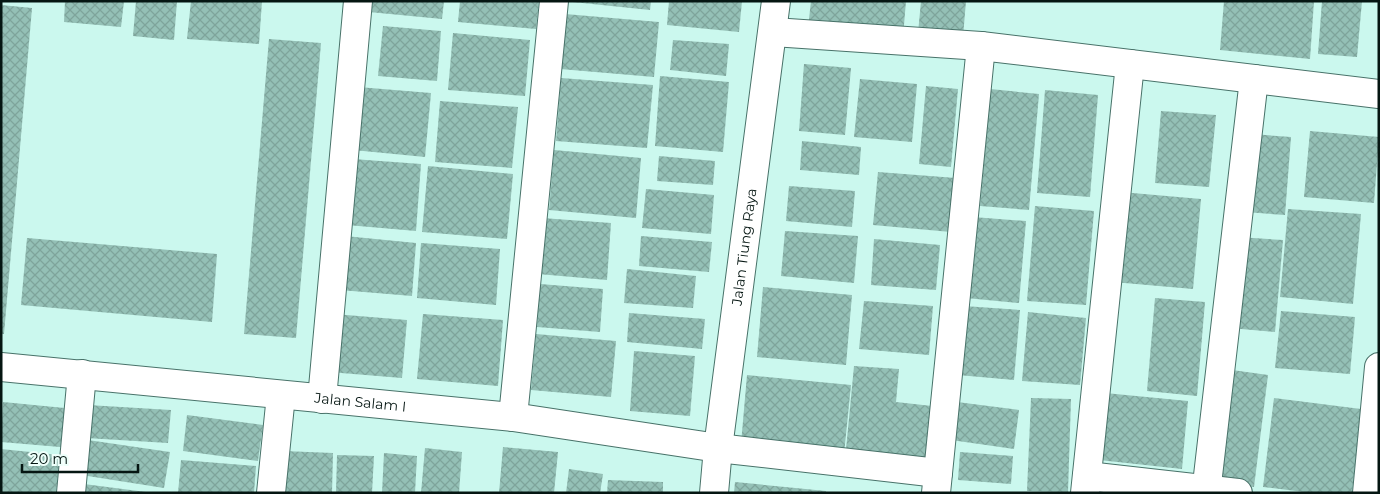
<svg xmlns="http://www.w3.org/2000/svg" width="1380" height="494" font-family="Montserrat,sans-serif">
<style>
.building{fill:url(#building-cross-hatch)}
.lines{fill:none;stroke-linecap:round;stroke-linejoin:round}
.minor-casing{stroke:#487269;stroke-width:30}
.minor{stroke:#fff;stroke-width:28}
.labels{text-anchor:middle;stroke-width:5;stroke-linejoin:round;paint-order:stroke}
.street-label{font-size:14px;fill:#051612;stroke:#edfffa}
</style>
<defs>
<pattern id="building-cross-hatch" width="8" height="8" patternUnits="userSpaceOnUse" patternTransform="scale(1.25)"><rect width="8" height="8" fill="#94c0b6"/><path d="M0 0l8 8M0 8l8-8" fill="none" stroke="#7ea49b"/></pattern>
</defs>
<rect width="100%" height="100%" fill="#cbf8ee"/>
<g class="building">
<path d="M65,1H124L121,27L64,22Z"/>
<path d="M136,1H177L174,40L133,36Z"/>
<path d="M191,1H262L259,44L187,39Z"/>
<path d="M370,1H444L442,19L369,12Z"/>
<path d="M460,1H539L536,29L458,22Z"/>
<path d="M563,1H651L650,10Z"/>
<path d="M669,1H742L739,32L667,25Z"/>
<path d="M811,1H906L903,37L808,28Z"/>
<path d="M921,1H966L963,37L918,33Z"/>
<path d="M1224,1H1314L1310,59L1220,50Z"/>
<path d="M1322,1H1362L1357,57L1318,54Z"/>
<path d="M1,5L32,8L4,334H1Z"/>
<path d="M565,14L659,22L654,77L560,69Z"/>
<path d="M383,26L441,31L437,81L378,76Z"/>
<path d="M453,33L530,40L525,96L448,90Z"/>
<path d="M269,39L321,43L296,338L244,334Z"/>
<path d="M673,40L729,44L726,76L670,70Z"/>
<path d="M804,64L851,68L845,135L799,131Z"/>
<path d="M660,76L729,82L723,152L655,146Z"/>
<path d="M561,78L653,85L647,148L556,141Z"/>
<path d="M860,79L917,84L912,142L854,137Z"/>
<path d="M926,86L958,89L951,167L919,164Z"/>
<path d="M358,87L431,93L425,157L353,150Z"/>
<path d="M990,89L1039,94L1029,210L980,206Z"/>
<path d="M1045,90L1098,95L1090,197L1037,193Z"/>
<path d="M440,101L518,107L512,168L435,162Z"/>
<path d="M1161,111L1216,115L1209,187L1155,183Z"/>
<path d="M1310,131L1379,137L1374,203L1304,197Z"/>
<path d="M1252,134L1291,137L1285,215L1245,212Z"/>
<path d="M802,141L861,147L859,175L800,170Z"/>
<path d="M554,150L641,158L636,218L549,210Z"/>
<path d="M659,156L715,161L713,185L657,181Z"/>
<path d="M353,159L421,164L416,231L347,225Z"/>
<path d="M428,166L513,174L507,239L422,232Z"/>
<path d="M878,172L956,178L951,232L873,225Z"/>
<path d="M789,186L855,191L852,227L786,221Z"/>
<path d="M646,189L714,195L711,234L642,228Z"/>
<path d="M1121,192L1201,199L1193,289L1113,282Z"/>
<path d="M1035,206L1094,211L1086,305L1027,301Z"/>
<path d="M1288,209L1361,214L1353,304L1280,297Z"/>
<path d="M973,217L1026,221L1019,303L966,298Z"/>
<path d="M542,218L611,223L607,280L538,274Z"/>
<path d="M785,231L858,236L854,283L781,276Z"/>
<path d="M345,236L416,243L412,296L340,290Z"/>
<path d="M641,236L712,242L709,272L639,266Z"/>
<path d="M1238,237L1283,240L1275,332L1230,328Z"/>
<path d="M27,238L217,254L212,322L21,305Z"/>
<path d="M874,239L940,245L936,290L871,285Z"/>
<path d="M421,243L500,249L496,305L417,298Z"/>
<path d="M627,269L696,276L693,308L624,303Z"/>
<path d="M540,284L603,289L600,332L537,327Z"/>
<path d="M763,287L852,295L846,365L757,357Z"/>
<path d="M1155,298L1205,302L1197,396L1147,391Z"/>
<path d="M864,301L933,306L929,355L859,349Z"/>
<path d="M964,306L1020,310L1014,380L958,375Z"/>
<path d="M1281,311L1355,317L1350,374L1275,368Z"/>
<path d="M1028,312L1086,318L1080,385L1022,381Z"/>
<path d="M629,313L705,319L702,349L627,342Z"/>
<path d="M334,314L407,320L402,378L329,372Z"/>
<path d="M423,314L503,320L498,386L417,379Z"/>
<path d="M536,334L616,341L611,397L531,390Z"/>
<path d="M634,351L695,356L690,416L630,411Z"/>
<path d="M854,366L899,369L896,402L941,407L935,468L845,460Z"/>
<path d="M1225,369L1268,375L1254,487L1211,481Z"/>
<path d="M747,375L851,385L844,454L741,444Z"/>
<path d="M1105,393L1188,401L1182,469L1099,460Z"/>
<path d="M1031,398L1071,399L1068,492L1027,491Z"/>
<path d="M1274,398L1361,409L1352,493H1312L1263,487Z"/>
<path d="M3,402L75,409L72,448L1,442Z"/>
<path d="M957,402L1019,410L1014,449L951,440Z"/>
<path d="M88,405L171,410L168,443L86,438Z"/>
<path d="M187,415L263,425L258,461L183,451Z"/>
<path d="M81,439L170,452L164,488L75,474Z"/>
<path d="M503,447L558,452L554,493H499Z"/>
<path d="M425,448L462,452L459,493H421Z"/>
<path d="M1,449L60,455L56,493H1Z"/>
<path d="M284,451L333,453L332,493H282Z"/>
<path d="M960,452L1013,456L1011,484L958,480Z"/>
<path d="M384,453L417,456L415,493H382Z"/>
<path d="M337,455L374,456L372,493H336Z"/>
<path d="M181,460L256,466L254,493H178Z"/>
<path d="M569,469L603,474L600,493H566Z"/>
<path d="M608,480L663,482V493H607Z"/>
<path d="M735,482L826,491V493H734Z"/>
<path d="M84,484L146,492L145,493H83Z"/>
</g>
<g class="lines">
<defs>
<g id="minor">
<path d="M773,32L981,46L1379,94"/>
<path id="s1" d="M1,367L513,417L718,448L938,473"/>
<path d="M322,399L358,1"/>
<path d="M513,417L554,1"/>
<path d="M1087,476L1238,493"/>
<path d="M71,493L82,374"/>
<path d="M271,493L281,395"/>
<path id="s2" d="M714,493L718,448L776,1"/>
<path d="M936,493L981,46"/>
<path d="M1085,493L1130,64"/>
<path d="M1206,493L1254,79"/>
<path d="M1367,493L1379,367"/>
</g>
</defs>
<use href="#minor" class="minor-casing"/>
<use href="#minor" class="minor"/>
</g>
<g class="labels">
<g class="street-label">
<text dy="5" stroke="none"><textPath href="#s2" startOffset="248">Jalan Tiung Raya</textPath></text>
<text dy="5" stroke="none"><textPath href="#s1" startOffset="361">Jalan Salam I</textPath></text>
</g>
</g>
<rect width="1380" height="494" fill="none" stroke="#051612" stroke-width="5"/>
<path d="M22 464v8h116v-8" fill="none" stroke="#051612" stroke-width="2.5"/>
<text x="30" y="464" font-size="15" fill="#051612" stroke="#edfffa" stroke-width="4" paint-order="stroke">20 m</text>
</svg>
